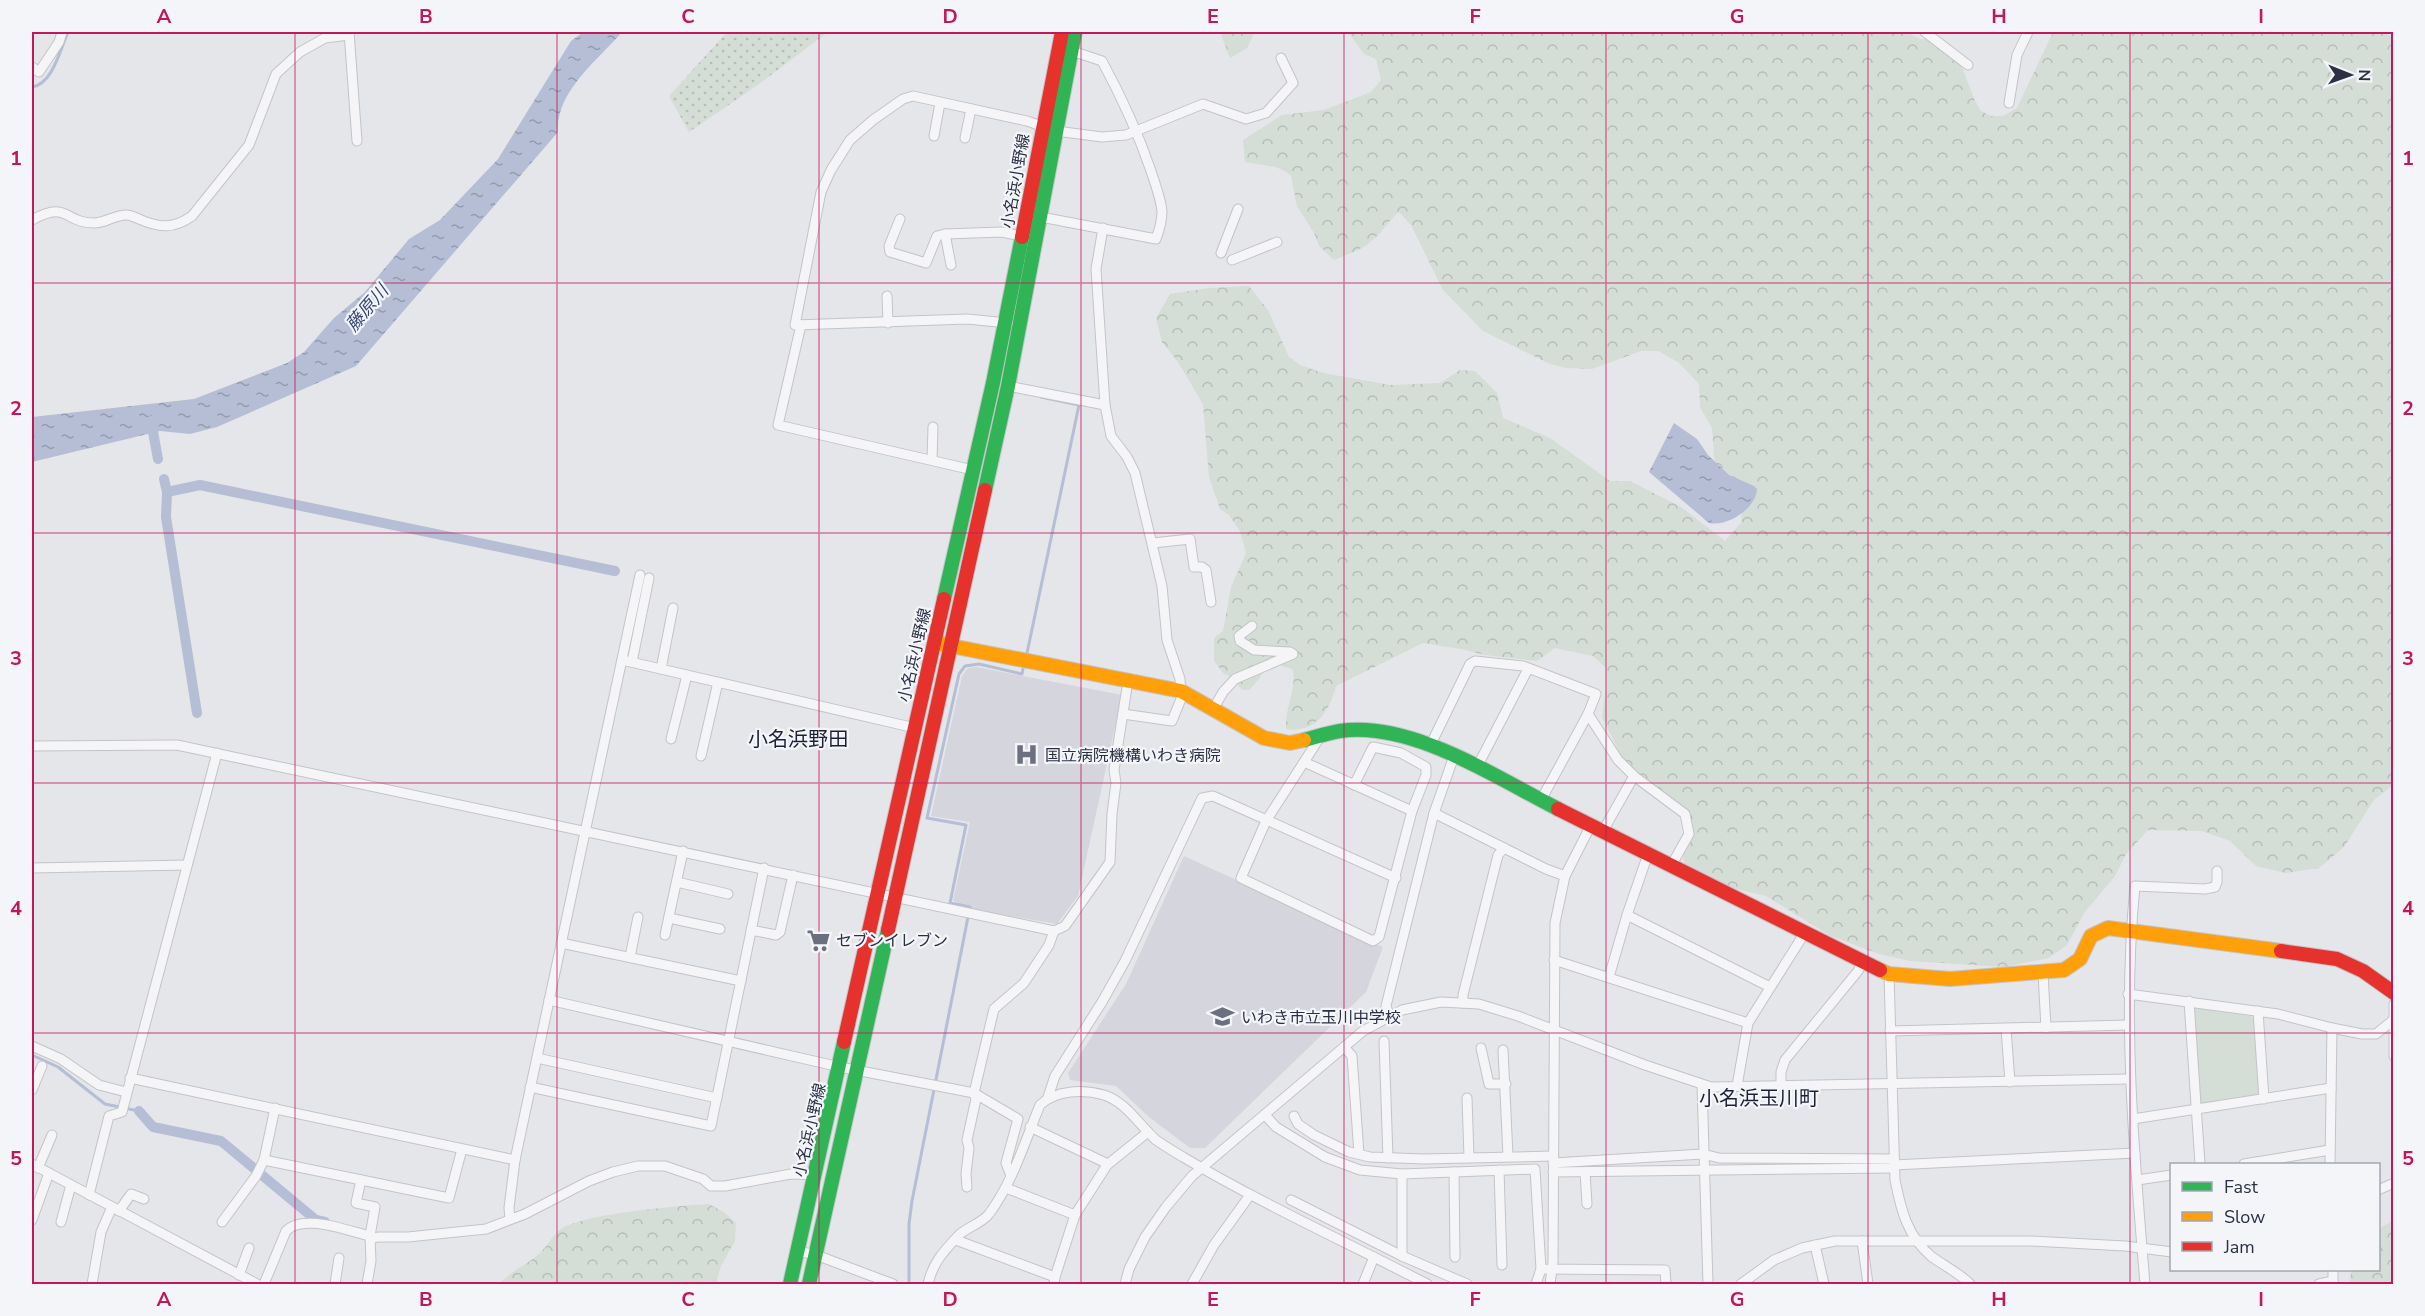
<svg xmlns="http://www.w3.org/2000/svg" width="2425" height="1316" font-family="'Nunito Sans','Noto Sans JP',sans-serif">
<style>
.built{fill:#d4d5dd}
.grass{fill:url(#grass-dots)}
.forest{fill:url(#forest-crowns)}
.green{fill:#d4ddd6}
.water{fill:url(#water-ripples)}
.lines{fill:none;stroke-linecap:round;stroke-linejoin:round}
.stream{stroke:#b5bed4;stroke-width:3}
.canal{stroke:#b5bed4;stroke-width:10}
.street-casing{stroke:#c3c4c8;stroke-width:11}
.fast-casing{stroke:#c3c4c8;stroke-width:16}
.slow-casing{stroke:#c3c4c8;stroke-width:16}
.jam-casing{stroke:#c3c4c8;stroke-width:16}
.street{stroke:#f5f5f7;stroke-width:9}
.fast{stroke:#30b455;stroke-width:14}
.slow{stroke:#ff9f0a;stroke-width:14}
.jam{stroke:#e5322d;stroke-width:14}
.grid{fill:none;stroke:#c2185b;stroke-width:1.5;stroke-opacity:0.55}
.labels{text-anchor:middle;stroke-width:4.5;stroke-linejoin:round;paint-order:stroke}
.street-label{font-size:16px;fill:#2b3044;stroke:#f4f5f9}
.poi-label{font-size:16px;fill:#2b3044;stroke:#f4f5f9;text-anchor:start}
.water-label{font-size:18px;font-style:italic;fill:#364878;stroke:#f4f5f9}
.quarter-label{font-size:20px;fill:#1d2135;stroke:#f4f5f9}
.neatline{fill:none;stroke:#c2185b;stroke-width:2}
.grid-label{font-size:20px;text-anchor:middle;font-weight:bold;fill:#c2185b}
</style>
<defs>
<pattern id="grass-dots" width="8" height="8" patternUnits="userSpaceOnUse" patternTransform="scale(1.5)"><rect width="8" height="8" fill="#d4ddd6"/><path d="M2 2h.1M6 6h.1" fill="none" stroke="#b6beb9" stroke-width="1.8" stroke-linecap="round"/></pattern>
<pattern id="forest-crowns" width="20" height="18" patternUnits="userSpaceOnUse" patternTransform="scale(1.5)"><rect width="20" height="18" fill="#d4ddd6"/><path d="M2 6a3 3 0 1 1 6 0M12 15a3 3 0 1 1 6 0" fill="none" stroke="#b6beb9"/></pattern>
<pattern id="water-ripples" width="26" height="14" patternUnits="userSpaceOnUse" patternTransform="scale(1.5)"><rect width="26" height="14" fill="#b5bed4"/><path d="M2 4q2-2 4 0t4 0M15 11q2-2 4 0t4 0" fill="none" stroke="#939bae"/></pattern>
</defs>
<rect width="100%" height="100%" fill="#e5e6ea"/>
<g class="built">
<path d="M976,667L1122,695L1078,896L1057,924L975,910L953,901L970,822L931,816L962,676L968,668Z"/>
<path d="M1184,856L1383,947L1366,992L1205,1148H1190L1149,1117L1116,1086L1070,1080L1068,1073L1126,984Z"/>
</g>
<path class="grass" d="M727,32H828L755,87L689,132L669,96Z"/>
<g class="forest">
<path d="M1220,32H1255L1247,48L1230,58Z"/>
<path d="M1348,32H1906L1920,39H1942L1960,62L1975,101L1981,111L1991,116H2003L2017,108L2053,32H2383L2394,37L2393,785L2374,800L2344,847L2319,868L2286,873L2256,866L2230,841L2202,831L2148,830L2126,854L2115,876L2084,913L2067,945L2049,958L2005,967L1910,961L1879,954L1831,936L1766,896L1715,884L1686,867L1683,858L1685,849L1694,833L1692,821L1679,807L1625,764L1602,717L1606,687V668L1593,656L1555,648L1537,661L1485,655L1461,649L1423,643L1336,686C1330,712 1314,734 1286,729C1285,706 1296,692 1293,670L1280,664L1265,666L1260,678L1249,690H1242L1231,677L1223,673L1214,661V638L1223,631L1231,587L1246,553L1240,531L1229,515L1220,509L1209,477L1203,404L1178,362L1162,342L1156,318L1170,294L1209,288L1249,286L1268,310L1289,357L1300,365L1323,373L1391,385L1440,383L1460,370L1475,371L1497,393L1503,418L1550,438L1610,481H1630L1681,507L1725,541L1741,523L1742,501L1715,467L1712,428L1700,407L1699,384L1678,362L1658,351H1641L1592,369L1566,368L1550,364L1483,331L1443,290L1411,225L1399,212C1389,220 1384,230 1376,237C1364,249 1349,254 1334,260L1319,246L1314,233L1297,206L1291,176C1279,164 1261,166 1245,162L1243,140L1282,115L1324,110L1371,92L1381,80L1376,59L1364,54Z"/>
<path d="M709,1204L725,1213L736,1223L735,1241L721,1266L716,1284H499C512,1270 525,1266 539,1254C548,1246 553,1233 564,1227C594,1213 674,1206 709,1204Z"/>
<path d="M2393,1221V1284H2350L2351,1270H2378L2379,1228Z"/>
</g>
<path class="green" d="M2196,1008L2250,1016L2254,1018L2259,1092L2257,1096L2203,1104L2199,1101L2193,1010Z"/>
<g class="water">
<path d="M583,32H622C599,59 555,92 558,132L356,366L217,427L190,434L160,431L32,462V417L194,399L287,363L304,352L334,318L365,292L409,239L440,220L498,159L571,41Z"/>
<path d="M1674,423L1697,439L1708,455L1729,475L1754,486L1757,489C1756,509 1727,527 1709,523L1649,472Z"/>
</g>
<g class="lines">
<g class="stream">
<path d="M32,87C53,84 60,49 68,32"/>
<path d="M1026,658L1079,405L1041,397"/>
<path d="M32,1055L58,1067L105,1104L139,1111"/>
<path d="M909,1284V1224L912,1201L970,907L950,903L966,825L927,818L959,674L965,666L979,664L1022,674L1024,664"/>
</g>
<g class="canal">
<path d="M151,421L158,459"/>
<path d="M164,479L167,492L166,517L197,713"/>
<path d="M167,492L200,485L615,571"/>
<path d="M139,1111L153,1127L221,1141L316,1220L325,1222"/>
</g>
<defs>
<g id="street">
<path d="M349,32L357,141"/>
<path d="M1925,32L1968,65"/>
<path d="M32,67L39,72L59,42L62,32"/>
<path d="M2009,103L2017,55L2028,32"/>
<path d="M934,136L940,103"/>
<path d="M965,138L971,109"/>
<path d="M1041,217L1156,239C1159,231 1162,220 1162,212C1161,198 1155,184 1151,171C1138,133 1121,96 1102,61L1072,51"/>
<path d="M900,219L889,246L890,252L926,263L937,236L945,234L1002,232L1021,236"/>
<path d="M32,220C68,200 64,223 94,223C105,223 115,215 126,215C131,215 134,217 139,219C159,228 174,229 192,216L249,145L276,74L300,52L325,38L349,35"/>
<path d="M1103,228L1096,269L1105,405L1111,436L1127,457L1135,473L1162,586L1167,640L1180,679L1181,699L1172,721L1123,714"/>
<path d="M945,234L951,265"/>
<path d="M1221,253L1238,209"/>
<path d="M1232,260L1277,242"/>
<path d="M887,296L888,323"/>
<path d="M1008,323L967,319L795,325L821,192L831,170L850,140L873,120L903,99L913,96L1027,121L1056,131L1102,137L1126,135L1203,104L1246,119L1266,113L1293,83L1281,58"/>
<path d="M801,325L778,425L973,470"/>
<path d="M1008,386L1105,405"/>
<path d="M932,460L933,427"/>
<path d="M1153,543L1190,539L1194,567H1202L1206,570L1211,602"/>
<path d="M622,660L915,728"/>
<path d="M632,662L649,578"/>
<path d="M661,669L673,608"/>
<path d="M1214,708L1223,692L1235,679L1293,654L1290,652L1254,650L1240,641L1239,636L1252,626"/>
<path d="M1322,734L1266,821L1241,878L1373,941L1379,937L1412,811L1426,775V767L1401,753L1373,747L1354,785"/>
<path d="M671,739L687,675"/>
<path d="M1431,744L1470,664L1475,661L1523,666L1596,694L1588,714"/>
<path d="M32,746L177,745L1054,931L1065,926L1110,862L1112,814L1116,783L1114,770L1128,681"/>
<path d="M701,756L718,682"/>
<path d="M1304,762L1412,811"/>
<path d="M1477,767L1528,669"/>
<path d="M1541,800L1588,714L1618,760L1634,776L1685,814L1689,834L1671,866"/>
<path d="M1434,813L1546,869L1565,876"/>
<path d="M1603,831L1634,776"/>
<path d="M32,868L187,865"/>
<path d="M677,882L728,894"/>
<path d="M1627,915L1770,987"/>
<path d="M669,918L720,929"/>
<path d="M751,930L776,935L780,932L793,875"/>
<path d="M665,935L683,851"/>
<path d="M561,943L741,981"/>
<path d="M630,957L638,917"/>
<path d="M1554,960L1748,1023"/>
<path d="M2043,973L2046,1028"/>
<path d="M1889,974L1895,1180C1901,1210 1907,1236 1932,1257C1945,1266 1959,1273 1970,1284"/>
<path d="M1609,977L1627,915L1648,854"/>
<path d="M2128,994L2278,1014L2332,1028L2362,1034H2376L2392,1021"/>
<path d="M549,1000L840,1067L974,1093L994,1009L1024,983L1049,945L1054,931"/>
<path d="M2189,1001L2200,1164"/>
<path d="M1463,1003V995L1498,855L1504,848"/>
<path d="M2394,1004V1056"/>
<path d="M2258,1011L2264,1099"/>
<path d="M1390,1017L1386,1006L1434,813L1454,756"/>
<path d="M2006,1029L2010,1082"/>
<path d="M1890,1031L2128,1025"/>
<path d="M1384,1041L1388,1158"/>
<path d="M32,1046L61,1059L99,1085L126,1092"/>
<path d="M1344,1047L1352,1056L1359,1154"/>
<path d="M1481,1048L1489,1084H1506"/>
<path d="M1503,1050L1508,1156"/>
<path d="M537,1058L717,1098"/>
<path d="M130,1078L515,1160"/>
<path d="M1702,1085L1708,1284"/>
<path d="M1737,1086L1748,1023L1804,934"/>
<path d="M1781,1086V1072L1785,1060L1858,971L1862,963"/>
<path d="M530,1087L711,1126L764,868"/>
<path d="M32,1090L42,1066"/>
<path d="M974,1093L1018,1119L1006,1163L1011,1176"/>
<path d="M1048,1097L1055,1076L1102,1002L1125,961L1202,798L1213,796L1396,878"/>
<path d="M1467,1098L1469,1157"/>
<path d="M275,1108L264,1160L449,1198L462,1149"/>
<path d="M1265,1115L1276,1127L1325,1157L1360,1170L1402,1174L1535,1169L1541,1269L1665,1270L1666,1284"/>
<path d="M1294,1116L1298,1124L1314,1135L1349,1152L1370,1157L1424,1159L1553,1156"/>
<path d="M2133,1119L2331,1088"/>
<path d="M1030,1127L1108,1164"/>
<path d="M1553,1163L1703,1154L1719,1158L1894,1159"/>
<path d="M32,1164L257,1284"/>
<path d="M2244,1164L2330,1150"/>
<path d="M2330,1164L2332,1028"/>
<path d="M1894,1165L2135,1153"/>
<path d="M38,1168L52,1135"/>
<path d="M1499,1170L1502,1265"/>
<path d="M1454,1172L1455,1257"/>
<path d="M1553,1172L1894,1168"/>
<path d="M1585,1172L1587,1204"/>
<path d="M361,1180L356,1203L375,1207L370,1236L371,1261L367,1284"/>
<path d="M2137,1180L2172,1175"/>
<path d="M967,1187L966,1174L969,1148L967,1140L976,1099L974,1093"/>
<path d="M1006,1188L1075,1215"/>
<path d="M2378,1190L2394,1183"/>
<path d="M89,1195L109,1116L122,1112L217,753"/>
<path d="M1291,1200L1402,1256L1467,1284"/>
<path d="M119,1211L131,1194L144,1199"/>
<path d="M510,1218L509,1208L515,1160L640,575"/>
<path d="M32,1220L49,1173"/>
<path d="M61,1222L71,1185"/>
<path d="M222,1222L256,1176L264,1160"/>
<path d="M370,1239L378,1237H408L486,1229L525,1214L589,1181L613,1172L638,1166H665L703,1179L711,1186H725L791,1174L816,1175"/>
<path d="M956,1240L1055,1277"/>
<path d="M1862,1241L1868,1284"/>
<path d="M1815,1245L1824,1284"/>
<path d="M798,1251L816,1255L893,1284"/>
<path d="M1402,1256V1174"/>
<path d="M2333,1270V1284"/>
<path d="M239,1275L249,1248"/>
<path d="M92,1284L101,1232L112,1207"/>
<path d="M264,1284L286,1231C303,1213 348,1231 370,1236"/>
<path d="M335,1284L339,1258"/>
<path d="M928,1284C933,1262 944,1251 959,1235C967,1227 981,1224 989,1214C1013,1182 1025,1141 1040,1105C1056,1090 1083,1089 1104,1095C1126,1102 1140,1126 1156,1140C1165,1146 1174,1152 1183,1157C1262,1204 1346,1242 1427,1284"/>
<path d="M1054,1284L1055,1277L1075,1215L1107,1165L1148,1132"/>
<path d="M1125,1284L1129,1269L1145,1237L1166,1207L1192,1176L1363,1031L1402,1010L1441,1002L1479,1004L1518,1016L1645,1065L1711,1087L2130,1079"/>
<path d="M1192,1284L1214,1245L1250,1195"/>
<path d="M1363,1284L1374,1257"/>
<path d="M1536,1284L1541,1269"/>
<path d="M1550,1284L1553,1262L1555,923L1565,876L1591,825"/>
<path d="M1741,1284L1774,1260L1802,1248L1835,1241H2031L2125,1246L2172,1252"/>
<path d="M2145,1284C2134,1152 2122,1018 2135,886L2205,889L2215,887L2217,882V871"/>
<path d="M2319,1284L2333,1281"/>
</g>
<g id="fast">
<path d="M985,490L1008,386L1075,32"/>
<path d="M944,599L993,383L1022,237"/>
<path d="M1304,740C1316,737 1328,733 1340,731C1412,721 1495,777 1558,809"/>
<path d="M790,1284L844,1042"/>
<path d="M809,1284L888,930"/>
</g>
<g id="slow">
<path d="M941,644L1181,691L1264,738L1290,743L1304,740"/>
<path d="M1880,970L1889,974L1950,979L2064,970L2080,959L2091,936L2108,928L2281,951"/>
</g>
<g id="jam">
<path d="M1022,237L1062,32"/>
<path d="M1558,809L1880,970"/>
<path d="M888,930L985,490"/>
<path d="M2281,951L2337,959L2363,971L2394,993"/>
<path d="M844,1042L944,599"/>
</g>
</defs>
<use href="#street" class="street-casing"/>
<use href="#fast" class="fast-casing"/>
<use href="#slow" class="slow-casing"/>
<use href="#jam" class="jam-casing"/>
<use href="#street" class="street"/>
<use href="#fast" class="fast"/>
<use href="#slow" class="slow"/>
<use href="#jam" class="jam"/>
</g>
<path class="grid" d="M295,32V1284M557,32V1284M819,32V1284M1081,32V1284M1344,32V1284M1606,32V1284M1868,32V1284M2130,32V1284M32,283H2394M32,533H2394M32,783H2394M32,1033H2394"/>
<defs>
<symbol id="hospital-bare" viewBox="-9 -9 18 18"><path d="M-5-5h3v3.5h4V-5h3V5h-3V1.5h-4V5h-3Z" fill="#6c707e" stroke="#f4f5f9" stroke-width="2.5" paint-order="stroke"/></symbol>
<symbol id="supermarket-bare" viewBox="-9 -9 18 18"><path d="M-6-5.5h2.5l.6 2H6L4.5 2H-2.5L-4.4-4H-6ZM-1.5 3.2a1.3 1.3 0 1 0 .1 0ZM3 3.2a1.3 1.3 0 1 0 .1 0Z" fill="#6c707e" stroke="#f4f5f9" stroke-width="2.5" paint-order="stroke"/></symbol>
<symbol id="school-bare" viewBox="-9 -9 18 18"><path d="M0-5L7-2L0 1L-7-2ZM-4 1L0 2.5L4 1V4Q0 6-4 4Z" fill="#6c707e" stroke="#f4f5f9" stroke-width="2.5" paint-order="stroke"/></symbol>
</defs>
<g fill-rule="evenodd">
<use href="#hospital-bare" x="1010" y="738" width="33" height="33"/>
<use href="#supermarket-bare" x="802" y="924" width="33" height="33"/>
<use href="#school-bare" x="1206" y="1000" width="33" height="33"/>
</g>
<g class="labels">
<g class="street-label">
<text transform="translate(1015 181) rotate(-80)" y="6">小名浜小野線</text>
<text transform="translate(914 655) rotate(-77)" y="6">小名浜小野線</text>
<text transform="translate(809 1130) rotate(-77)" y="6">小名浜小野線</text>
</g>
<g class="poi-label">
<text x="1045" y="761">国立病院機構いわき病院</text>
<text x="836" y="946">セブンイレブン</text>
<text x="1241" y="1023">いわき市立玉川中学校</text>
</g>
<g class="water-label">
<text transform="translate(367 308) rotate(-50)" y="6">藤原川</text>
</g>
<g class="quarter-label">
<text x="798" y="746">小名浜野田</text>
<text x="1759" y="1105">小名浜玉川町</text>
</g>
</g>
<rect width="2425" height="1316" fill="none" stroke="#f4f5f9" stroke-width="66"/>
<rect x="2170" y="1163" width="210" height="108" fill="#f4f5f9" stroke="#a4a6b1" stroke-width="1.5"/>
<rect x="2182" y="1182" width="30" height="9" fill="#30b455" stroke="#a4a6b1" stroke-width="1.5"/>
<text x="2224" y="1193" font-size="18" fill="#2b3044">Fast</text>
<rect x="2182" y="1212" width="30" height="9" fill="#ff9f0a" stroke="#a4a6b1" stroke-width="1.5"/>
<text x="2224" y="1223" font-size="18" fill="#2b3044">Slow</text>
<rect x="2182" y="1242" width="30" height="9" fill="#e5322d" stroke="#a4a6b1" stroke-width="1.5"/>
<text x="2224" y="1253" font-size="18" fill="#2b3044">Jam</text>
<g transform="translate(2350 75) rotate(91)" stroke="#f4f5f9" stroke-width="4.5" paint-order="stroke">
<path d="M0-4.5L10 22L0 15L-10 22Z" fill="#2b3044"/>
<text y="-9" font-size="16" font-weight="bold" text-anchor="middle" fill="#2b3044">N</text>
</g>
<rect x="33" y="33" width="2359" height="1250" class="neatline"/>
<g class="grid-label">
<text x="164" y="23">A</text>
<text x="426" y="23">B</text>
<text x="688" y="23">C</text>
<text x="950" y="23">D</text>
<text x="1213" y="23">E</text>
<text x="1475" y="23">F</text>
<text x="1737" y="23">G</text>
<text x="1999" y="23">H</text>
<text x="2261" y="23">I</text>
<text x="16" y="165">1</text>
<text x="2408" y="165">1</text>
<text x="16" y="415">2</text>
<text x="2408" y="415">2</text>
<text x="16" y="665">3</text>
<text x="2408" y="665">3</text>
<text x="16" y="915">4</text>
<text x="2408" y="915">4</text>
<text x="16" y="1165">5</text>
<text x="2408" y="1165">5</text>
<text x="164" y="1306">A</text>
<text x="426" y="1306">B</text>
<text x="688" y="1306">C</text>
<text x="950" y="1306">D</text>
<text x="1213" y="1306">E</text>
<text x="1475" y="1306">F</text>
<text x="1737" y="1306">G</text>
<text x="1999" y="1306">H</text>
<text x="2261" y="1306">I</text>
</g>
</svg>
